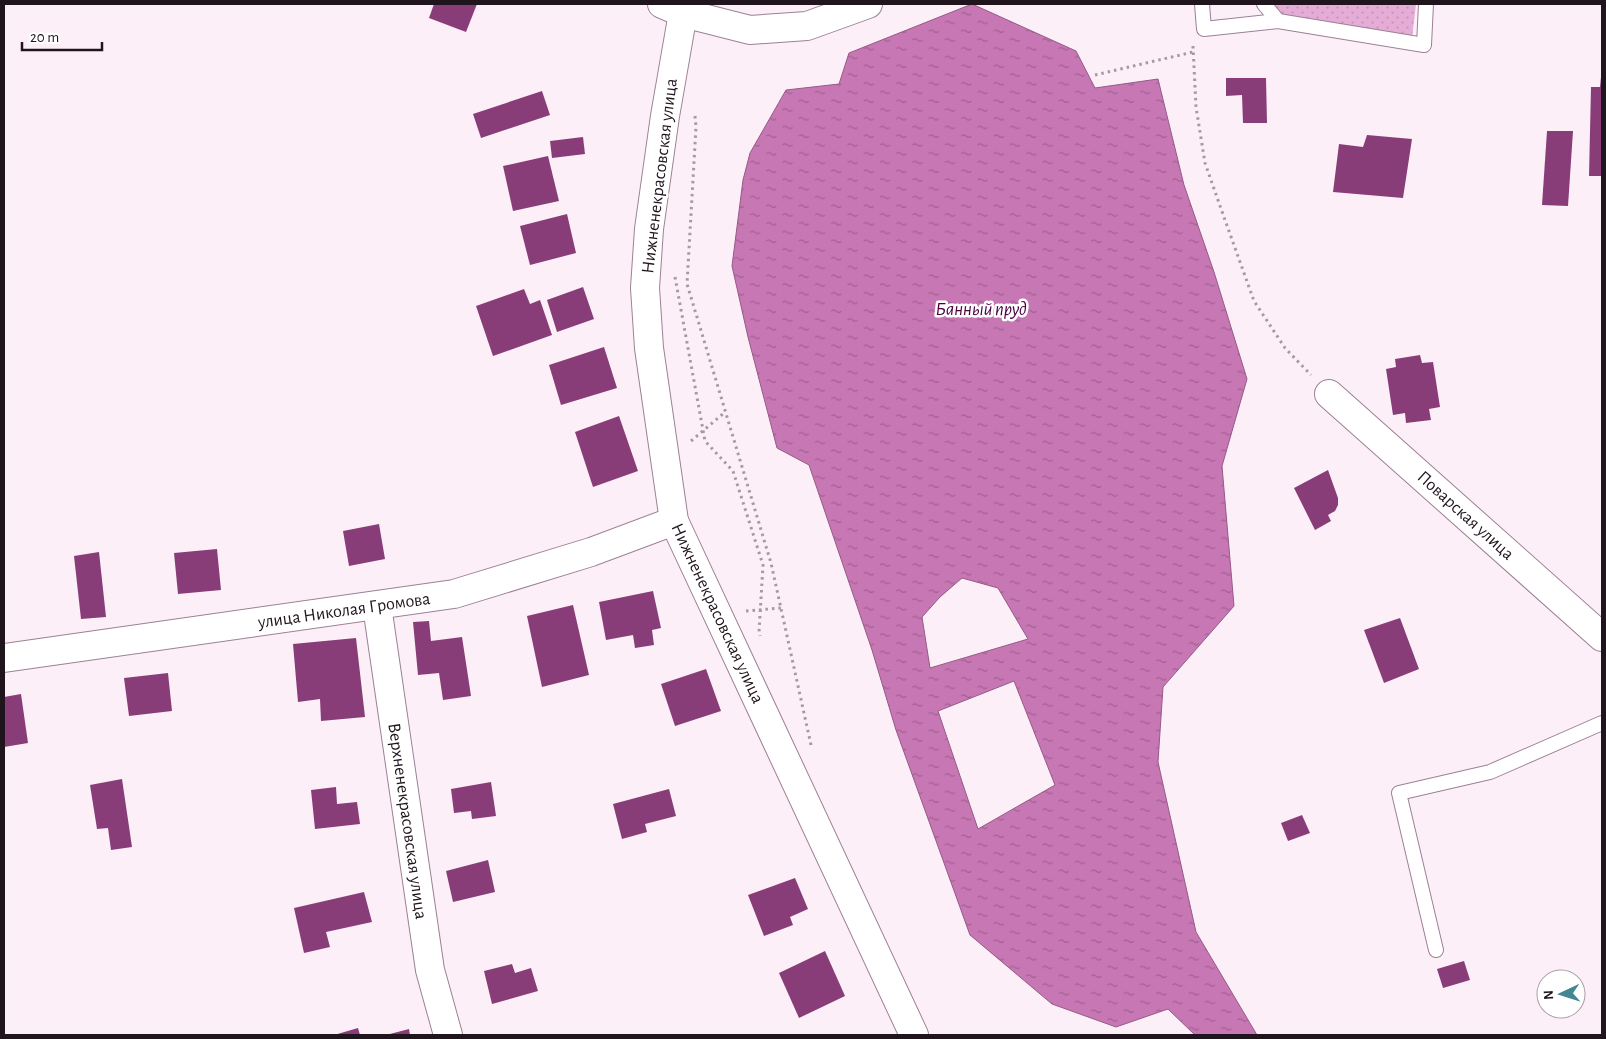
<svg xmlns="http://www.w3.org/2000/svg" width="1606" height="1039" font-family="'Alegreya Sans',sans-serif">
<style>
.grass{fill:url(#grass-dots)}
.water{fill:url(#water-ripples);stroke:#955a86;fill-rule:evenodd}
.building{fill:#893d78}
.lines{fill:none;stroke-linecap:round;stroke-linejoin:round}
.lane-casing{stroke:#9d8095;stroke-width:16}
.street-casing{stroke:#9d8095;stroke-width:30}
.secondary-casing{stroke:#9d8095;stroke-width:30}
.path{stroke:#a69aa2;stroke-width:3;stroke-dasharray:2.5 4;stroke-linecap:butt}
.lane{stroke:#fff;stroke-width:14}
.street{stroke:#fff;stroke-width:28}
.secondary{stroke:#fff;stroke-width:28}
.labels{text-anchor:middle;stroke-width:5;stroke-linejoin:round;paint-order:stroke}
.street-label{font-size:18px;fill:#20151d;stroke:#fff}
.water-label{font-size:19px;font-style:italic;fill:#4c0040;stroke:#fff}
</style>
<defs>
<pattern id="grass-dots" width="8" height="8" patternUnits="userSpaceOnUse" patternTransform="scale(1.25)"><rect width="8" height="8" fill="#e5add6"/><path d="M2 2h.1M6 6h.1" fill="none" stroke="#c494b7" stroke-width="1.8" stroke-linecap="round"/></pattern>
<pattern id="water-ripples" width="26" height="14" patternUnits="userSpaceOnUse" patternTransform="scale(1.25)"><rect width="26" height="14" fill="#c777b3"/><path d="M2 4q2-2 4 0t4 0M15 11q2-2 4 0t4 0" fill="none" stroke="#a16091"/></pattern>
</defs>
<rect width="100%" height="100%" fill="#fceff8"/>
<path class="grass" d="M1271,4H1416L1412,38L1283,16Z"/>
<path class="water" d="M972,4L1076,51L1095,88L1158,79L1184,185L1214,272L1247,379L1222,466L1234,606L1163,687L1158,762L1196,932L1257,1035H1195L1168,1009L1116,1027L1052,1004L970,935L896,730L872,650L809,465L777,448L748,337L732,266L743,180L750,153L786,90L839,84L849,53ZM962,578L998,588L1028,639L930,668L922,617L940,597ZM1014,681L1055,785L978,829L938,711Z"/>
<g class="building">
<path d="M434,4H477L466,32L429,18Z"/>
<path d="M1601,77H1602V176H1589L1591,87H1600Z"/>
<path d="M1226,78H1266L1267,123H1243L1242,95L1226,96Z"/>
<path d="M542,91L550,115L481,138L473,114Z"/>
<path d="M1547,131H1573L1568,206L1542,205Z"/>
<path d="M1367,135L1412,139L1403,198L1333,192L1339,144L1363,147Z"/>
<path d="M583,137L585,154L552,158L550,141Z"/>
<path d="M548,156L559,201L513,211L503,166Z"/>
<path d="M567,214L576,253L530,265L520,226Z"/>
<path d="M583,287L594,319L557,332L547,300Z"/>
<path d="M524,289L530,304L540,300L552,335L493,356L476,306Z"/>
<path d="M604,347L617,388L561,405L549,365Z"/>
<path d="M1420,355L1422,363L1433,362L1440,407L1429,409L1431,420L1406,423L1405,413L1393,415L1386,369L1396,367L1395,359Z"/>
<path d="M619,416L638,471L593,487L575,432Z"/>
<path d="M1328,470L1338,498V505L1335,511L1328,515L1331,521L1315,530L1294,488Z"/>
<path d="M379,524L385,559L349,566L343,531Z"/>
<path d="M217,549L221,590L178,594L174,553Z"/>
<path d="M99,552L106,617L81,619L74,556Z"/>
<path d="M653,591L661,628L652,630L654,645L635,648L633,635L606,640L599,602Z"/>
<path d="M573,605L589,675L542,687L527,616Z"/>
<path d="M1400,618L1419,669L1384,683L1364,630Z"/>
<path d="M429,621L431,641L462,637L471,696L443,700L439,673L418,675L413,622Z"/>
<path d="M356,638L365,717L321,721L320,699L298,702L293,644Z"/>
<path d="M706,669L721,711L675,726L661,684Z"/>
<path d="M168,673L172,711L129,716L124,678Z"/>
<path d="M21,694L28,743L4,747V697Z"/>
<path d="M122,779L132,847L111,850L108,828L97,829L90,785Z"/>
<path d="M491,782L496,816L472,819L471,811L454,813L451,789Z"/>
<path d="M336,787L337,804L357,802L360,824L315,829L311,790Z"/>
<path d="M669,789L676,816L645,824L647,832L622,839L613,804Z"/>
<path d="M1302,815L1310,833L1288,841L1281,823Z"/>
<path d="M488,860L495,892L453,902L446,871Z"/>
<path d="M795,878L808,909L790,917L793,925L764,936L748,895Z"/>
<path d="M364,892L372,922L326,932L330,947L304,953L294,908Z"/>
<path d="M825,951L845,996L799,1018L779,973Z"/>
<path d="M1464,961L1470,980L1443,988L1437,969Z"/>
<path d="M512,964L515,973L531,968L538,991L492,1004L484,971Z"/>
<path d="M358,1028L360,1035H334Z"/>
<path d="M409,1029L410,1035H386Z"/>
</g>
<g class="lines">
<defs>
<g id="lane">
<path d="M1202,4L1204,29L1278,21L1424,45L1426,4"/>
<path d="M1264,4L1278,21"/>
<path d="M1436,950L1399,793L1490,772L1602,723"/>
</g>
<g id="street">
<path d="M683,13L665,116L649,229L645,288L649,348L674,521L914,1035"/>
<path d="M1329,394L1602,637"/>
<path d="M377,606L430,970L448,1035"/>
<path d="M4,658L454,594L591,552L674,521"/>
</g>
<path id="secondary" d="M662,4L683,13L750,30L807,26L868,4"/>
</defs>
<use href="#lane" class="lane-casing"/>
<use href="#street" class="street-casing"/>
<use href="#secondary" class="secondary-casing"/>
<g class="path">
<path d="M1193,46L1196,107L1205,163L1225,220L1254,301L1285,348L1311,375"/>
<path d="M1095,75L1193,52"/>
<path d="M695,116L696,127L687,284L771,563L811,745"/>
<path d="M675,277L705,441L733,471L763,565L759,632L760,636"/>
<path d="M691,441L724,413"/>
<path d="M746,611L781,608"/>
</g>
<use href="#lane" class="lane"/>
<use href="#street" class="street"/>
<use href="#secondary" class="secondary"/>
</g>
<g class="labels">
<g class="street-label">
<text transform="translate(659 176) rotate(-83)" y="6">Нижненекрасовская улица</text>
<text transform="translate(1466 515) rotate(42)" y="6">Поварская улица</text>
<text transform="translate(344 610) rotate(-8)" y="6">улица Николая Громова</text>
<text transform="translate(718 613) rotate(65)" y="6">Нижненекрасовская улица</text>
<text transform="translate(408 821) rotate(82)" y="6">Верхненекрасовская улица</text>
</g>
<g class="water-label">
<text x="981" y="315">Банный пруд</text>
</g>
</g>
<rect width="1606" height="1039" fill="none" stroke="#20151d" stroke-width="10"/>
<g transform="translate(1561 994) rotate(266)"><circle r="24" fill="#ffffff" stroke="#a6a1a5"/>
<path d="M0-4L9 19L0 12L-9 19Z" fill="#438795"/>
<text y="-8" font-size="14" font-weight="bold" text-anchor="middle" fill="#20151d">N</text>
</g>
<path d="M22 42v8h80v-8" fill="none" stroke="#20151d" stroke-width="2.5"/>
<text x="30" y="42" font-size="15" fill="#20151d" stroke="#ffffff" stroke-width="4" paint-order="stroke">20 m</text>
</svg>
